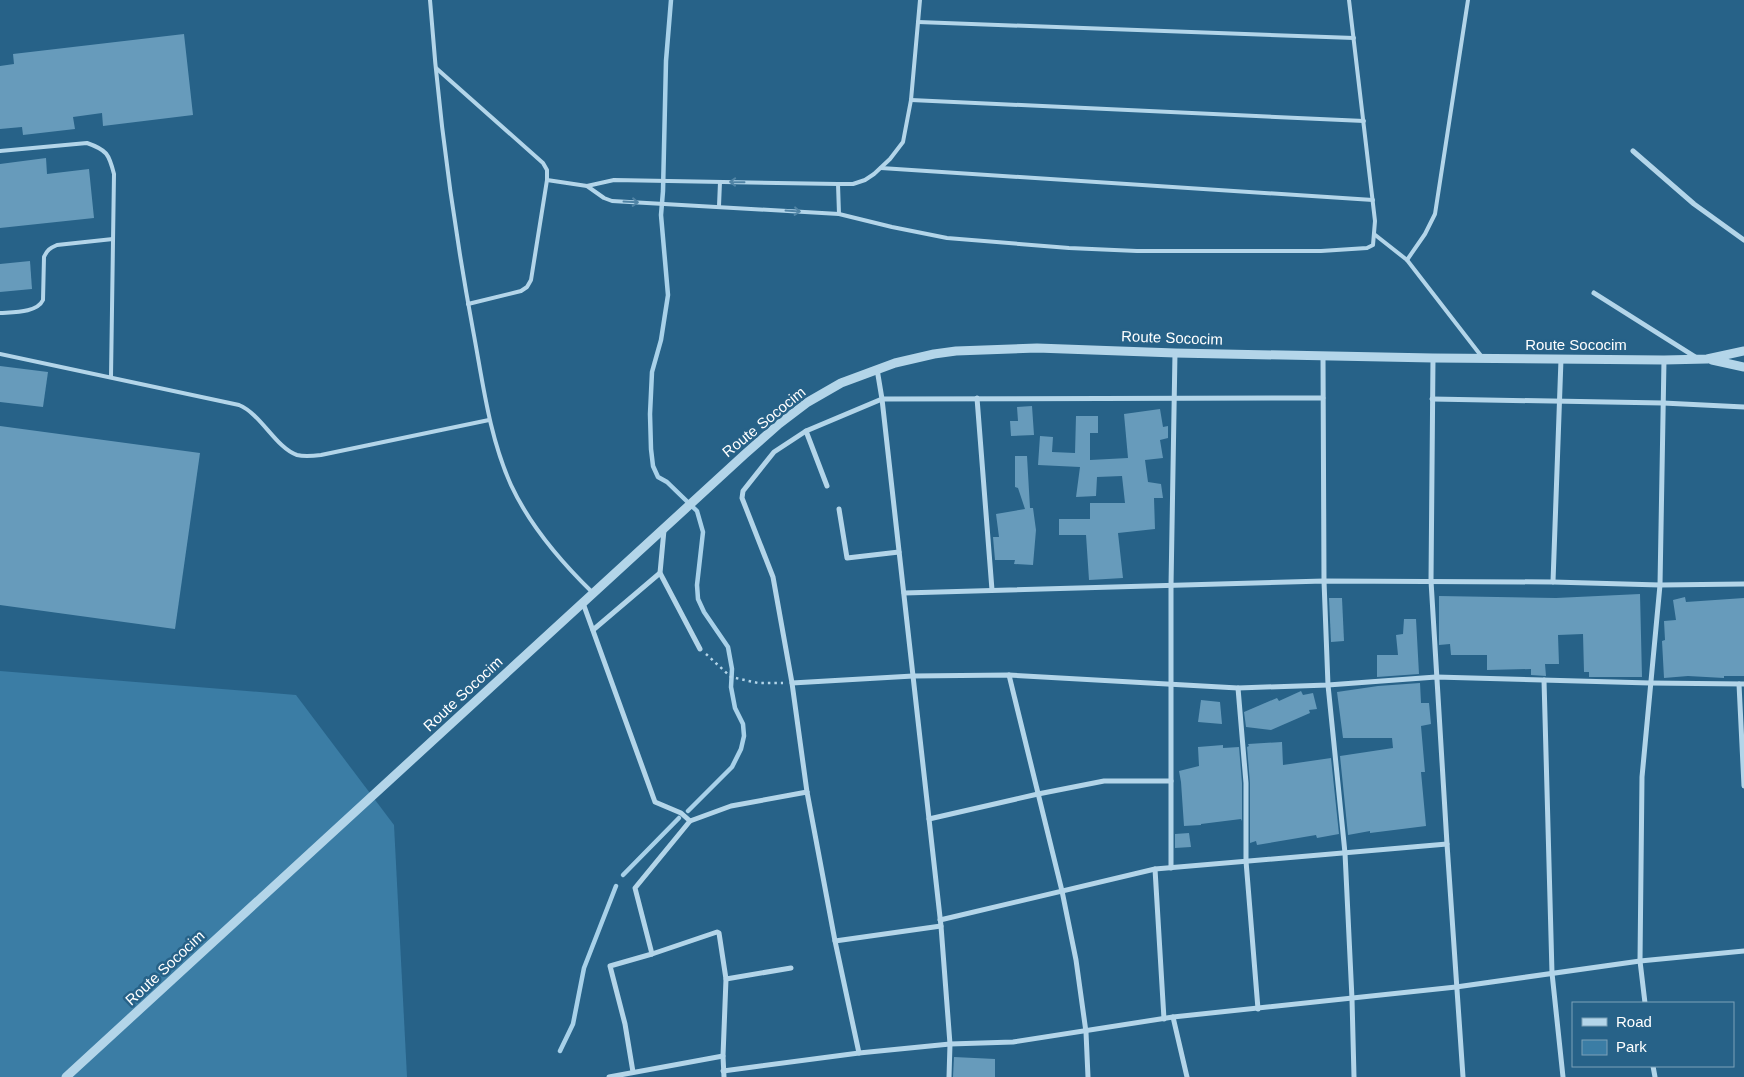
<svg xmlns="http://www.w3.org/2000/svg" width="1744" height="1077" font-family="Arial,sans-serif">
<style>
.green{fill:#3b7da5}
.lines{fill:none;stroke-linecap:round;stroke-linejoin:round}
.stream{stroke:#a8d1e9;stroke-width:4.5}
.building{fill:#679bbb}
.path{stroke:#b3d5e9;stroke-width:2.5;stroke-dasharray:2.5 4;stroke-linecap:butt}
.service{stroke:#b3d5e9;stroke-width:4}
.minor{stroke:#b3d5e9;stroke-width:5}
.tertiary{stroke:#b3d5e9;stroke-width:9}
.oneway{stroke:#5184a5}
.labels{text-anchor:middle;stroke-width:5;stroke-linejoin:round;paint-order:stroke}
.street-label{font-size:15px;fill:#fff;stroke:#276288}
</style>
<rect width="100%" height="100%" fill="#276288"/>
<path class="green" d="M0,671L296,695L394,825L407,1077H0Z"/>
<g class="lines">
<g class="stream">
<path d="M671,0L666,61L663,191L661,215L668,295L661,340L652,372L650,414L651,449L653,466L658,477L667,482L697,511L703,532L697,585L698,599L704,612L728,647L732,669L731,687L735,708L743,724L744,736L741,749L732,767L688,811"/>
<path d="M623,875L679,818"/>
<path d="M560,1051L573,1024L584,968L616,886"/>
</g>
</g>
<g class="building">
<path d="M184,34L193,115L103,126L102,113L73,117L75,129L23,135L22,127L0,129V66L14,64L13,54Z"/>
<path d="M46,158L47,174L89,169L94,218L0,228V164Z"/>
<path d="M30,261L32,289L0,292V264Z"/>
<path d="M0,366L48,372L43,407L0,402Z"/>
<path d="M1032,406L1034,435L1011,436L1010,421H1018L1017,407Z"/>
<path d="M1160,409L1163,427L1168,426V438L1160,440L1163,458L1145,460L1148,482L1161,484L1163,498H1154L1155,529L1118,533L1123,578L1089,580L1086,535H1059V519H1090V503H1125L1122,476L1097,477L1096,496L1076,497L1080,467L1038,465L1040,436L1053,437L1052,452L1075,453L1076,416H1098V433H1090V460L1128,458L1124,414Z"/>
<path d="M0,426L200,453L175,629L0,605Z"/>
<path d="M1015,456H1027L1030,508H1033L1036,530L1033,565L1014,564L1015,560H995L993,537H999L996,514L1025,509L1018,488L1015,487Z"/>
<path d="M1640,594L1642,677H1589V672H1584L1583,634L1558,635L1559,664H1545L1546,676L1531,675V669L1487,670V655H1451L1450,644L1439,645V596L1556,598Z"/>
<path d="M1685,597L1686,602L1744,598V676H1724V678L1688,676L1664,678L1662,641L1665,640L1664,621L1676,620L1673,600Z"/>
<path d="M1329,598H1342L1344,641L1331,642Z"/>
<path d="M1404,619H1416L1419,674L1377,677V655H1398L1396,635L1403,634Z"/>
<path d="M1420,683L1421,703H1429L1431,724L1421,726L1425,772H1421L1426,826L1370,833V831L1348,835L1340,756L1393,748L1392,738H1343L1337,692L1378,686Z"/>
<path d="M1301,691L1303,695L1313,693L1317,709L1309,710L1310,713L1271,730L1246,727L1244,712L1277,698L1279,701Z"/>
<path d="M1201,700L1220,702L1222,724L1198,722Z"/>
<path d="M1282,742L1283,765L1331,758L1339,834L1317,838L1316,835L1257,845L1256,841L1250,843V783L1247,747L1249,746L1248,744Z"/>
<path d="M1223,745V748L1239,747L1242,783V821L1241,819L1201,824V825L1184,826L1181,782L1179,771L1199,766L1198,747Z"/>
<path d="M1189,833L1191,847L1175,848V834Z"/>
<path d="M954,1057L995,1059V1077H953Z"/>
</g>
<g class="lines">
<path class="path" d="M706,654L731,677L758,683H783"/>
<g class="service">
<path d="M430,0C438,110 453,222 473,330C483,383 489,436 511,485C530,526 560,561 593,593"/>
<path d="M918,22L1354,38"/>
<path d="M436,68L543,163L547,170V180L531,280L527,287L521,291L468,304"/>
<path d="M911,100L1364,121"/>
<path d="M0,151L87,143C107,150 109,154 114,174L111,377"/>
<path d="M881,168L1373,200"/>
<path d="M547,180L587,186L614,180L838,184H853L865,180L874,174L890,159L903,142L911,100L920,0"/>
<path d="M838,184L839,214"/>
<path d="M587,186L604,198L612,201L839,214L892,227L947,238L1069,248L1137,251H1321L1367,248L1373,245L1375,221L1349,0"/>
<path d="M719,206L720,182"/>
<path d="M1374,234L1407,260L1482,357"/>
<path d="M1407,260L1425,234L1435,214L1468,0"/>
<path d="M0,313C13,312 37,313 43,300L44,257C47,250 50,248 57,245L113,239"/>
<path d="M0,354L239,405C261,414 276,448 297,455C305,457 313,456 321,455L489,420"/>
</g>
<g class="minor">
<path d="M1633,151L1694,204L1744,240"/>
<path d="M1594,293L1697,358"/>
<path d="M1323,356L1324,581L1328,685L1345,853L1352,999L1354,1077"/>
<path d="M1433,358L1431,581L1447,844L1463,1077"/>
<path d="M877,369L882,399L941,926L950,1044L949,1077"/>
<path d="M977,398L992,590"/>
<path d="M1432,399L1663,403L1744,407"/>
<path d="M806,431L827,486"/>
<path d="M839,509L847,558L899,552"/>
<path d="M664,530L660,573L700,649"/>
<path d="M1553,582L1561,359"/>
<path d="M904,593L1324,581L1553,582L1660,585L1744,584"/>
<path d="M583,603L655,802L681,813L690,821"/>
<path d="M593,630L660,573"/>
<path d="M1009,675L1062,891L1076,960L1086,1032L1088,1077"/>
<path d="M1544,680L1552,973L1563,1077"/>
<path d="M792,683L913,676L1009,675L1238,688L1328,685L1436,677L1650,683L1744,684"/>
<path d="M1739,684L1744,786"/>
<path d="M1238,688L1246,783V861L1258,1009"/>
<path d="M929,819L1038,794L1104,781H1171"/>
<path d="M1171,868V586L1175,353"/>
<path d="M1155,869L1164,1019"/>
<path d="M940,920L1155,869L1447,844"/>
<path d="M835,941L941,926"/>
<path d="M652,954L635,888L690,821L731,806L807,792"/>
<path d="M726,979L791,968"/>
<path d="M1645,1003L1640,961L1642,777L1660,585L1664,360"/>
<path d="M1173,1017L1187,1077"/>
<path d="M859,1053L835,941L807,792L792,683L773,577L742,498L743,491L774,452L806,431L882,399L1323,398"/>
<path d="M1653,1066L1655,1077"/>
<path d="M723,1071L859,1053L950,1044L1013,1042L1173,1017L1456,987L1640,961L1744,951"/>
<path d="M633,1072L625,1024L610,966L652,954L717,932L719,933L726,979L723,1056L724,1077"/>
<path d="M609,1077L723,1056"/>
</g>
<g class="tertiary">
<path d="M1712,360L1744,367"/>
<path d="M66,1077L745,454L779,424L808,402L841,383L895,363L934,354L956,351L1037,348L1175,353L1433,358L1664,360L1707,359L1744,351"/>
</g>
</g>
<defs><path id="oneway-shaft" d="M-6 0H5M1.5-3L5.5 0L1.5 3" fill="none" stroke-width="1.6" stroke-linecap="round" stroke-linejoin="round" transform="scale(1.25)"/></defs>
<g class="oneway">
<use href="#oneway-shaft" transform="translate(737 182) rotate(-179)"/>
<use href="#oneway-shaft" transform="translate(631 202) rotate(3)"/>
<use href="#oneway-shaft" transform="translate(793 211) rotate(4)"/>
</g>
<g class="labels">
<g class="street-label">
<text transform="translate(1172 338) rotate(2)" y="5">Route Sococim</text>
<text x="1576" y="350">Route Sococim</text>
<text transform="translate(764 422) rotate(-39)" y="5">Route Sococim</text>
<text transform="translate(463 694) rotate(-43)" y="5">Route Sococim</text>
<text transform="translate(165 968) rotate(-43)" y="5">Route Sococim</text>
</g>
</g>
<rect x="1572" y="1002" width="162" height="65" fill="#276288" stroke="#7da1b8"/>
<rect x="1582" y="1018" width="25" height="8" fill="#b3d5e9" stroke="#7da1b8"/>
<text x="1616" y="1027" font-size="15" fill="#ffffff">Road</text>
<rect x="1582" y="1040" width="25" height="15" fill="#3b7da5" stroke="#7da1b8"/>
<text x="1616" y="1052" font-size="15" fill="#ffffff">Park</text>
</svg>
